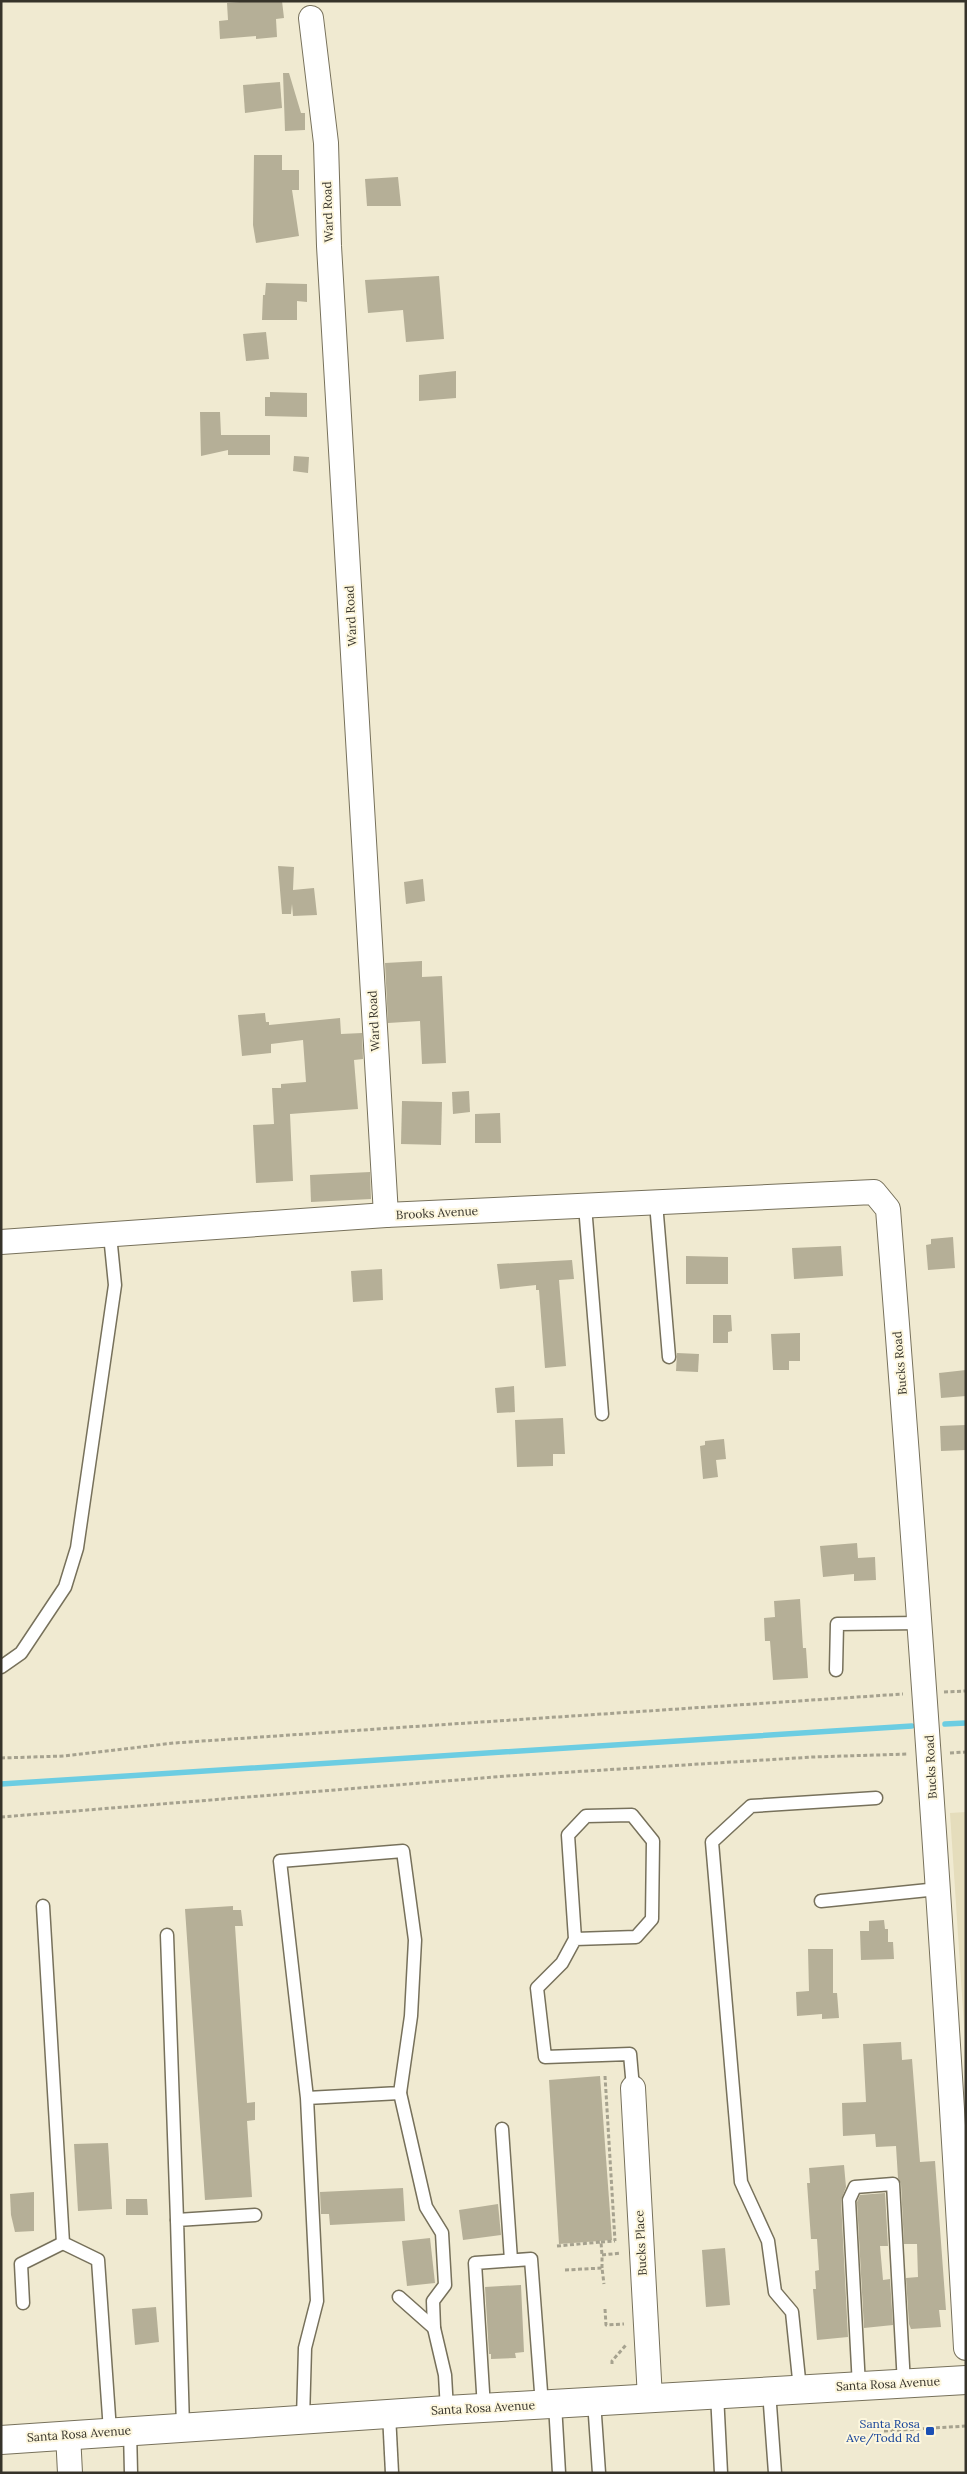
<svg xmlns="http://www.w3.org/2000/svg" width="967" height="2474" font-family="Lora,serif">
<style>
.built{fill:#e5ddbc}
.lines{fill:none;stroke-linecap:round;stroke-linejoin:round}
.stream{stroke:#6ccde2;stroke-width:5.5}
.building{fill:#b5af97}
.lane-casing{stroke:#77715b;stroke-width:15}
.street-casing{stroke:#77715b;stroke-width:26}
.secondary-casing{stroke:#77715b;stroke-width:30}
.path{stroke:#a6a28f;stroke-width:3;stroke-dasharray:4 2.5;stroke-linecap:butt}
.lane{stroke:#fff;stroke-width:12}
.street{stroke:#fff;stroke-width:24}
.secondary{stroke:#fff;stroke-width:28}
.transit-dot{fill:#1a4fb4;stroke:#fdf7de;stroke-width:2}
.labels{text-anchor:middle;stroke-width:4;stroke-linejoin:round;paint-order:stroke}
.street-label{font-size:12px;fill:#36332a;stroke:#fdf7de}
.transit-label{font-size:12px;fill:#164399;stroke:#fdf7de;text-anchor:end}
</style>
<rect width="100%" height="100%" fill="#f0ead1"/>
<path class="built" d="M966,1812V2056L950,1813Z"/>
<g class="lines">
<g class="stream">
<path d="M945,1724L966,1723"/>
<path d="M1,1784L912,1726"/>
</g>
</g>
<g class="building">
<path d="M252,1H282L284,18L276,19L277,37L256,39V36L220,39L219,21L228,20L227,3Z"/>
<path d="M283,73H289L301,113H305V130L285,131Z"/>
<path d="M280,82L282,108L245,113L243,85Z"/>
<path d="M254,155H282V170H299V190H292L299,236L256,243L253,225Z"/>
<path d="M398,177L401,206H367L365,179Z"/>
<path d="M439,276L444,339L406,342L403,310L368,313L365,280Z"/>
<path d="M266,283L307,284V302L297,301V320H262L263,295H265Z"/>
<path d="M266,332L269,359L246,361L243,334Z"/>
<path d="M456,371V398L419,401V375Z"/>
<path d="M270,392L307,393V417L265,416V397H270Z"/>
<path d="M200,412H220L221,435H270V455H228V450L201,456Z"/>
<path d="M294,456L309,457L308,473L293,471Z"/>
<path d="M278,866L294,867L293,890L314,888L317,915L293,916L292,904L291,914H282Z"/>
<path d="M423,879L425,901L406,904L404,882Z"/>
<path d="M422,961V977L442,976L446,1063L422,1064L420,1021L388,1023L385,963Z"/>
<path d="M265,1013L266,1022H269V1025L340,1018L341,1034L362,1033L363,1059L354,1060L358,1109L290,1114L293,1181L256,1183L253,1125L274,1124L272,1088H281V1084L306,1082L303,1040L271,1044V1053L242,1056L238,1015Z"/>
<path d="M469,1091L470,1112L453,1114L452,1092Z"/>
<path d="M402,1101L442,1102L441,1145L401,1144Z"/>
<path d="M500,1113L501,1143H475V1114Z"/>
<path d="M370,1172L371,1199L311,1202L310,1175Z"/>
<path d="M953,1237L955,1268L928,1270L926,1245L931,1244V1239Z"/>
<path d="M841,1246L843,1276L794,1279L792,1248Z"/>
<path d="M686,1256L728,1257V1284H686Z"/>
<path d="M572,1260L574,1279L559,1280L566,1366L545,1368L539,1290H536V1285L500,1289L497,1264Z"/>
<path d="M382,1269L383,1300L353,1302L351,1271Z"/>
<path d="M713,1315H731L732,1331L728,1332V1343H713Z"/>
<path d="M800,1333V1361H789V1370H773L771,1334Z"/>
<path d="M677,1353L699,1354L698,1372L676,1371Z"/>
<path d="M966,1370V1396L941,1398L939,1373Z"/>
<path d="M514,1386L515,1412L497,1413L495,1388Z"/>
<path d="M563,1418L565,1454H553V1466L517,1467L515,1420Z"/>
<path d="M966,1425V1450L941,1451L940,1426Z"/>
<path d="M724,1439L726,1459L716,1460L718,1477L703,1479L700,1446L705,1445V1441Z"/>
<path d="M857,1543L858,1558L875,1557L876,1580L854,1581V1574L823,1577L820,1546Z"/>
<path d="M800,1599L803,1648H806L808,1678L773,1680L770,1641H765L764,1618L775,1617L774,1601Z"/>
<path d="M233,1906V1910H241L243,1926H235L247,2103L255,2102V2120L247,2121L252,2197L205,2200L185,1909Z"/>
<path d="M884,1920L885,1929H888V1942H893L894,1959L861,1960L860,1931H869V1921Z"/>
<path d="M808,1949H833V1993H837L839,2018L822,2019V2014L797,2016L796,1992L809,1991Z"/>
<path d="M901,2042L902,2060L912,2059L920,2162L935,2161L946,2310H939L941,2327L911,2329L909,2324L906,2278L918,2277L917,2244H904L901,2184L898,2178L896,2146L876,2147L875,2134L843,2136L842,2103L866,2102L863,2044Z"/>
<path d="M600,2076L612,2240L559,2244L549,2080Z"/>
<path d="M108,2143L112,2209L78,2211L74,2144Z"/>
<path d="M844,2165L846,2187L841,2200L848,2337L817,2340L813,2289H816L815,2271L819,2270L817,2239H811L807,2183H810L809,2168Z"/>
<path d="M403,2188L405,2221L330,2225L329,2214H321L320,2192Z"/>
<path d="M34,2192V2231L15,2232L11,2215L10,2194Z"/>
<path d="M885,2193L888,2246H880L883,2280L890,2279L893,2325L864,2328L857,2202L860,2195Z"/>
<path d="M126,2199H147L148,2215H126Z"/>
<path d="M498,2204L501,2235L463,2240L459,2210Z"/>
<path d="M430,2238L435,2283L407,2286L402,2241Z"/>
<path d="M725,2248L730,2305L706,2307L702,2250Z"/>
<path d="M521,2285L524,2352L515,2353L516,2358L491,2359V2354H489L485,2287Z"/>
<path d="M156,2307L159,2342L135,2345L132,2309Z"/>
</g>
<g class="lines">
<defs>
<g id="lane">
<path d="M656,1203L669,1357"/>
<path d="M585,1206L602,1414"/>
<path d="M1,1667L21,1653L65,1587L77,1548L115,1285L110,1235"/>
<path d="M836,1670L837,1624L920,1623"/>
<path d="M821,1901L938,1889"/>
<path d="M43,1906L63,2243L98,2260L110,2431"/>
<path d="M167,1935L177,2220"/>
<path d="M575,1939L636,1937L652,1919L653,1841L632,1815L586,1816L568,1835L575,1939L562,1963L537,1988L545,2057L630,2054L633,2088"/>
<path d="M400,2093L426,2207L442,2233L445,2285L433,2301L434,2328L445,2375L447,2410"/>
<path d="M502,2129L511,2260"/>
<path d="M399,2297L434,2328"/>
<path d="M23,2303L21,2264L63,2243"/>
<path d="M859,2386L849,2200L855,2187L893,2184L904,2384"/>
<path d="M800,2389L792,2312L775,2292L768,2241L741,2182L712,1842L751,1806L876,1798"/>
<path d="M769,2391L775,2473"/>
<path d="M717,2394L721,2473"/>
<path d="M594,2401L599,2473"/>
<path d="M555,2404L559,2473"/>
<path d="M484,2408L475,2263L531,2259L542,2405"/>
<path d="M389,2414L392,2473"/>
<path d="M303,2419L305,2348L317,2301L307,2098L280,1861L403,1851L415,1940L411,2016L400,2093L307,2098"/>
<path d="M183,2427L177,2220L255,2215"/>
<path d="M130,2430L131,2473"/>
</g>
<g id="street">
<path d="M311,18L326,143L329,246L386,1215"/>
<path d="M1,1242L386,1215L874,1192L888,1209C918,1589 945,1968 966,2348"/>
<path d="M633,2088L650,2398"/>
<path d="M68,2434L70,2473"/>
</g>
<path id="secondary" d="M1,2440L447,2410L966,2380"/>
</defs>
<use href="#lane" class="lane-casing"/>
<use href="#street" class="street-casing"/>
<use href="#secondary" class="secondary-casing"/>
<g class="path">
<path d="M944,1692L966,1691"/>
<path d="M950,1753L966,1752"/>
<path d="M1,1758L64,1756L174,1743L392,1728L903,1694"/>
<path d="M1,1817L507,1776L813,1757L908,1754"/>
<path d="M605,2076L615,2241"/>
<path d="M601,2242L615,2241"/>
<path d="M557,2246L601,2242L602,2255"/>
<path d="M602,2268V2255L621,2253"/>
<path d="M565,2270L602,2268L604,2284"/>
<path d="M605,2309L606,2325L624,2324"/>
<path d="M612,2364V2361L626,2345"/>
<path d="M884,2431L966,2426"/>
</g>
<use href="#lane" class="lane"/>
<use href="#street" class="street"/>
<use href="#secondary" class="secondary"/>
</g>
<rect class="transit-dot" x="925" y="2426" width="10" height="10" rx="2.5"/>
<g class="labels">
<g class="street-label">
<text transform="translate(328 212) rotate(-92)" y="4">Ward Road</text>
<text transform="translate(351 616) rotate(-93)" y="4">Ward Road</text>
<text transform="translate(374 1021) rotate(-93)" y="4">Ward Road</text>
<text transform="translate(437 1213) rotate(-3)" y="4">Brooks Avenue</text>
<text transform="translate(900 1363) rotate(-95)" y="4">Bucks Road</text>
<text transform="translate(931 1767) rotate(-93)" y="4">Bucks Road</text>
<text transform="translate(641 2243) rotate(-93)" y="4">Bucks Place</text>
<text transform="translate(888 2384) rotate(-3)" y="4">Santa Rosa Avenue</text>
<text transform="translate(483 2408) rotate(-3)" y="4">Santa Rosa Avenue</text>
<text transform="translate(79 2434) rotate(-4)" y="4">Santa Rosa Avenue</text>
</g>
<g class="transit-label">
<text x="920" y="2428">Santa Rosa<tspan x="920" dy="14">Ave/Todd Rd</tspan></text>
</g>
</g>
<rect width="967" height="2474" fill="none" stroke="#36332a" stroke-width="5"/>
</svg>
